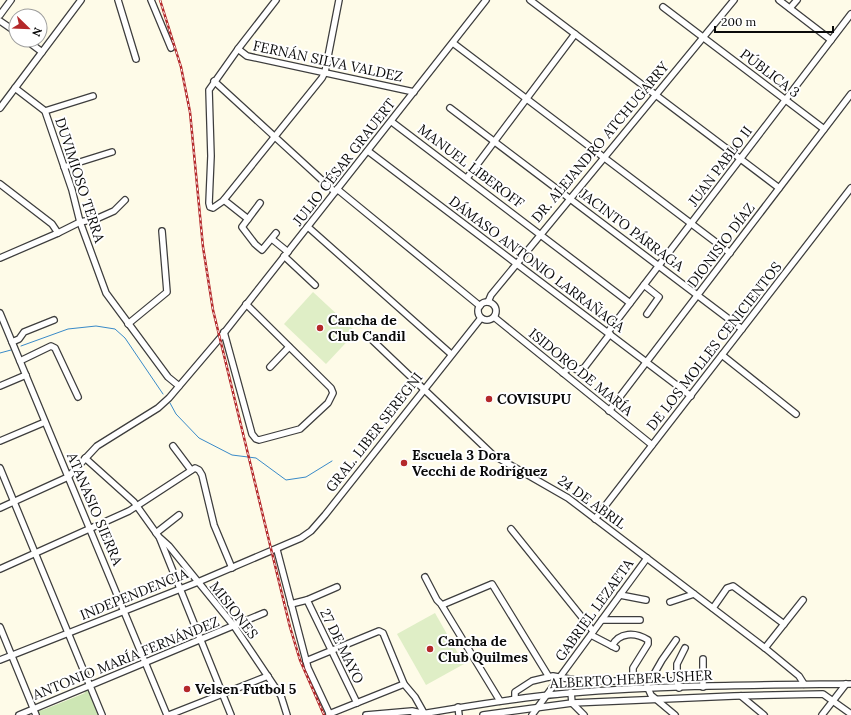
<svg xmlns="http://www.w3.org/2000/svg" width="851" height="715" font-family="Lora,serif">
<style>
.green{fill:#cde6b4}
.pitch{fill:#dfeec6}
.lines{fill:none;stroke-linecap:round;stroke-linejoin:round}
.stream{stroke:#398ac8;stroke-width:1}
.minor-casing{stroke:#3d3d3d;stroke-width:8}
.minor{stroke:#fff;stroke-width:5.5}
.rail-casing{stroke:#b4282a;stroke-width:2.5}
.rail{stroke:#fff;stroke-width:1;stroke-dasharray:3;stroke-linecap:butt}
.poi-dot{fill:#b4282a;stroke:#fff;stroke-width:1.5}
.labels{text-anchor:middle;stroke-width:4;stroke-linejoin:round;paint-order:stroke}
.street-label{font-size:14px;fill:#0a0a0a;stroke:#fff}
.poi-label{font-size:14px;font-weight:bold;fill:#0a0a0a;stroke:#fff;text-anchor:start}
</style>
<rect width="100%" height="100%" fill="#fefbe8"/>
<path class="green" d="M88,690L99,715H38L36,711L43,710L85,693L83,691Z"/>
<g class="pitch">
<path d="M313,292L356,332L326,364L284,324Z"/>
<path d="M435,613L464,664L426,685L397,634Z"/>
</g>
<g class="lines">
<g class="stream">
<path d="M21,346L68,329L96,326L115,329L125,338L163,394"/>
<path d="M0,353L11,350"/>
<path d="M170,403L176,414L199,438L232,455L256,458L286,480L306,477L332,461"/>
</g>
<defs>
<g id="minor">
<path d="M118,0L136,59"/>
<path d="M151,0L171,48"/>
<path d="M276,0L238,49L209,90L211,156L209,203L210,207L213,208L223,201L322,78L325,72L339,0"/>
<path d="M530,0L779,188"/>
<path d="M779,0L831,40"/>
<path d="M663,7L824,129"/>
<path d="M790,8L797,0"/>
<path d="M0,15L11,0"/>
<path d="M0,21L16,32"/>
<path d="M26,40L42,52"/>
<path d="M453,43L730,253"/>
<path d="M238,49L247,56L414,92"/>
<path d="M214,81L335,192"/>
<path d="M15,88L45,111L72,190L80,222L106,293L168,377L179,386"/>
<path d="M0,108L81,0"/>
<path d="M450,108L742,329"/>
<path d="M45,111L93,96"/>
<path d="M392,122L630,303"/>
<path d="M368,151L691,396"/>
<path d="M64,167L112,152"/>
<path d="M467,178L575,34"/>
<path d="M0,184L52,224L58,233"/>
<path d="M337,189L480,306"/>
<path d="M224,200L248,219"/>
<path d="M260,203L242,227L255,244L262,250L276,233"/>
<path d="M308,227L451,354"/>
<path d="M272,239L288,252"/>
<path d="M284,256L315,285"/>
<path d="M0,258L58,233L80,222L96,219L114,211L125,200"/>
<path d="M644,285L659,297L647,314"/>
<path d="M488,302L491,295L734,0"/>
<circle cx="487" cy="311" r="9"/>
<path d="M0,313L167,715"/>
<path d="M494,317L652,445"/>
<path d="M128,324L167,292L162,231"/>
<path d="M224,332L252,434L256,439L259,440L300,429L328,403L333,393L331,388L246,304"/>
<path d="M608,332L851,14"/>
<path d="M369,337L493,455L568,498L765,648L799,676L804,684"/>
<path d="M12,342L19,339L24,332L54,320"/>
<path d="M722,355L796,414"/>
<path d="M20,361L51,346L55,348L78,397"/>
<path d="M270,367L289,347"/>
<path d="M563,373L571,366L577,370L584,368L610,334"/>
<path d="M0,386L26,375"/>
<path d="M609,411L851,94"/>
<path d="M0,441L45,422"/>
<path d="M173,446L191,470"/>
<path d="M85,458L134,502L159,537L169,546L234,626L281,696L287,715"/>
<path d="M0,468L102,715"/>
<path d="M0,508L68,477L97,446L158,408L169,398L220,338L486,0"/>
<path d="M595,519L851,188"/>
<path d="M511,529L593,631"/>
<path d="M156,533L179,515"/>
<path d="M160,539L231,715"/>
<path d="M277,550L308,668L330,715"/>
<path d="M0,569L129,511L195,468L199,470L202,475L214,525L232,568"/>
<path d="M425,577L437,600L441,604L500,701"/>
<path d="M620,595L646,600"/>
<path d="M307,600L357,703"/>
<path d="M670,602L694,594"/>
<path d="M291,604L307,600L337,587"/>
<path d="M442,605L492,584L549,677"/>
<path d="M713,608L727,588L733,586L784,624"/>
<path d="M602,620H640"/>
<path d="M0,627L36,715"/>
<path d="M591,635L616,648"/>
<path d="M612,646C619,632 635,632 648,640V644L633,668V682"/>
<path d="M765,648L803,600"/>
<path d="M0,660L198,582L301,538L311,531L325,515L481,318"/>
<path d="M306,661L379,631L383,633L404,684L415,697L424,713"/>
<path d="M650,681L662,660L676,640"/>
<path d="M677,681V664L685,648"/>
<path d="M647,686L651,695L675,715"/>
<path d="M703,687V659"/>
<path d="M571,692L572,703L584,715"/>
<path d="M741,696L764,715"/>
<path d="M515,699V692L532,681L553,676L580,681H677L679,688"/>
<path d="M458,707L459,715"/>
<path d="M329,714L404,684"/>
<path d="M19,715L264,613"/>
<path d="M169,715L268,676"/>
<path d="M366,715L412,711L421,713"/>
<path d="M414,715C466,707 517,697 570,693C663,685 757,685 851,684"/>
<path d="M483,715L572,703L734,696L823,694L851,714"/>
<path d="M532,715L647,558"/>
<path d="M822,715L846,684"/>
</g>
</defs>
<use href="#minor" class="minor-casing"/>
<use href="#minor" class="minor"/>
<defs>
<path id="rail" d="M160,0L181,67L190,112L203,247L213,310L290,627L300,660L324,715"/>
</defs>
<use href="#rail" class="rail-casing"/>
<use href="#rail" class="rail"/>
</g>
<g class="poi-dot">
<circle cx="320" cy="328" r="4"/>
<circle cx="489" cy="399" r="4"/>
<circle cx="404" cy="463" r="4"/>
<circle cx="430" cy="649" r="4"/>
<circle cx="187" cy="689" r="4"/>
</g>
<g class="labels">
<g class="street-label">
<text transform="translate(328 61) rotate(12)" y="5">FERNÁN SILVA VALDEZ</text>
<text transform="translate(770 73) rotate(37)" y="5">PÚBLICA 3</text>
<text transform="translate(600 142) rotate(-50)" y="5">DR. ALEJANDRO ATCHUGARRY</text>
<text transform="translate(344 162) rotate(-52)" y="5">JULIO CÉSAR GRAUERT</text>
<text transform="translate(471 166) rotate(37)" y="5">MANUEL LIBEROFF</text>
<text transform="translate(720 166) rotate(-53)" y="5">JUAN PABLO II</text>
<text transform="translate(80 180) rotate(72)" y="5">DUVIMIOSO TERRA</text>
<text transform="translate(632 230) rotate(37)" y="5">JACINTO PÁRRAGA</text>
<text transform="translate(721 245) rotate(-53)" y="5">DIONISIO DÍAZ</text>
<text transform="translate(537 264) rotate(37)" y="5">DÁMASO ANTONIO LARRAÑAGA</text>
<text transform="translate(714 346) rotate(-52)" y="5">DE LOS MOLLES CENICIENTOS</text>
<text transform="translate(581 372) rotate(39)" y="5">ISIDORO DE MARÍA</text>
<text transform="translate(374 432) rotate(-52)" y="5">GRAL. LIBER SEREGNI</text>
<text transform="translate(592 502) rotate(36)" y="5">24 DE ABRIL</text>
<text transform="translate(95 509) rotate(67)" y="5">ATANASIO SIERRA</text>
<text transform="translate(134 594) rotate(-22)" y="5">INDEPENDENCIA</text>
<text transform="translate(234 610) rotate(52)" y="5">MISIONES</text>
<text transform="translate(594 610) rotate(-54)" y="5">GABRIEL LEZAETA</text>
<text transform="translate(342 646) rotate(64)" y="5">27 DE MAYO</text>
<text transform="translate(126 658) rotate(-22)" y="5">ANTONIO MARÍA FERNÁNDEZ</text>
<text transform="translate(631 679) rotate(-3)" y="5">ALBERTO HEBER USHER</text>
</g>
<g class="poi-label">
<text x="328" y="325">Cancha de<tspan x="328" dy="16">Club Candil</tspan></text>
<text x="497" y="404">COVISUPU</text>
<text x="412" y="460">Escuela 3 Dora<tspan x="412" dy="16">Vecchi de Rodríguez</tspan></text>
<text x="438" y="646">Cancha de<tspan x="438" dy="16">Club Quilmes</tspan></text>
<text x="195" y="694">Velsen Futbol 5</text>
</g>
</g>
<g transform="translate(28 28) rotate(113)"><circle r="19" fill="#ffffff" stroke="#9d9d9d"/>
<path d="M0-3L7 15L0 10L-7 15Z" fill="#b4282a"/>
<text y="-6" font-size="11" font-weight="bold" text-anchor="middle" fill="#0a0a0a">N</text>
</g>
<path d="M715 26v6h118v-6" fill="none" stroke="#0a0a0a" stroke-width="2"/>
<text x="721" y="26" font-size="12" fill="#0a0a0a" stroke="#ffffff" stroke-width="3" paint-order="stroke">200 m</text>
</svg>
